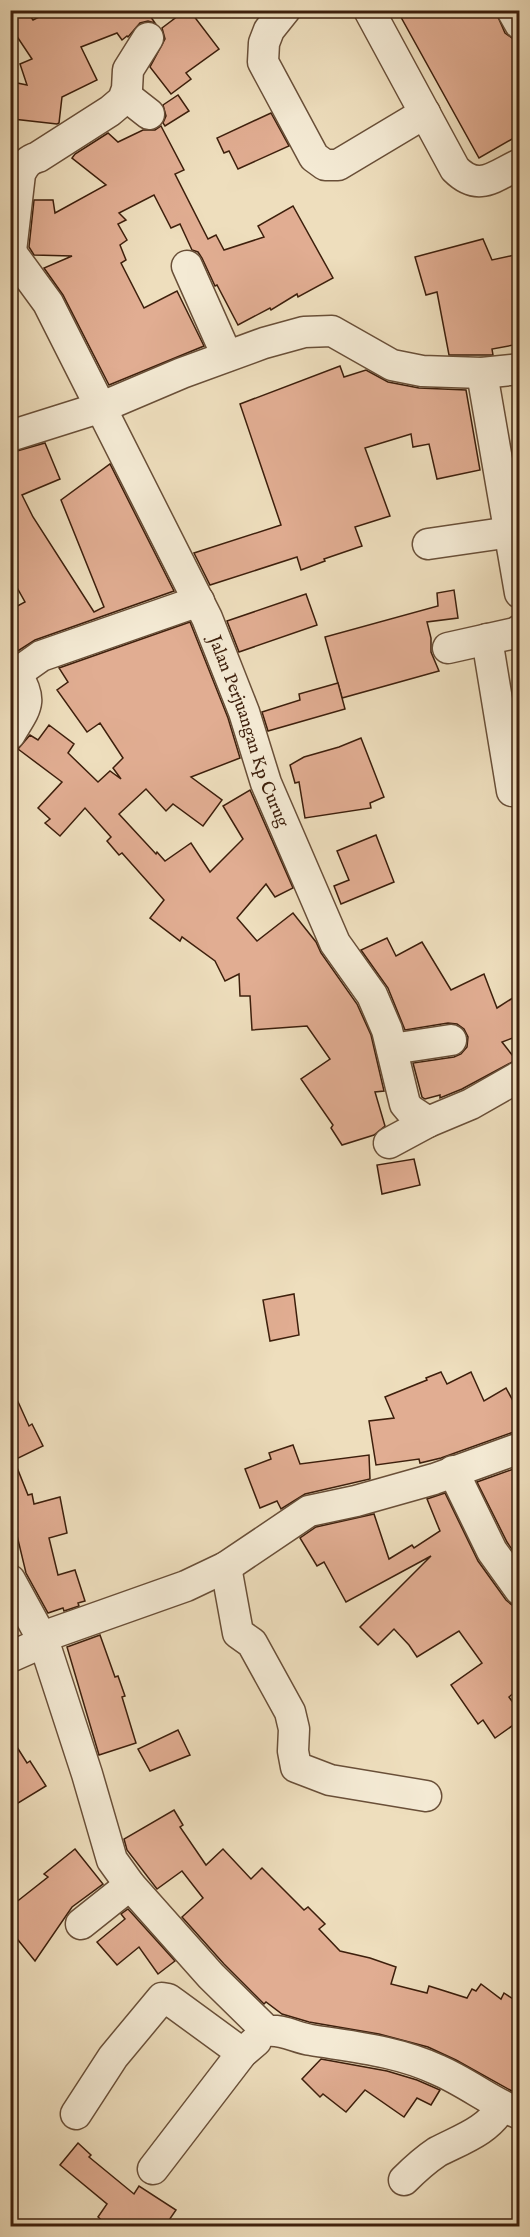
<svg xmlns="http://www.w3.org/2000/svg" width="530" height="2237" font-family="'IM FELL English',serif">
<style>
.building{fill:#e1ad92;stroke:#3d1f0c;stroke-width:1.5}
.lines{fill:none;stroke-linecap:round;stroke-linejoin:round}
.minor-casing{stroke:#694f38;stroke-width:33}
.minor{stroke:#f4ead4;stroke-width:30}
.labels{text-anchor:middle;stroke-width:4.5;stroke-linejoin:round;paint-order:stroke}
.street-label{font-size:18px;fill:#3d1f0c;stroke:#f4ead4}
</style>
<rect width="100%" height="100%" fill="#eedebd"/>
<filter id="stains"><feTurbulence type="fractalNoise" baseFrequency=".00333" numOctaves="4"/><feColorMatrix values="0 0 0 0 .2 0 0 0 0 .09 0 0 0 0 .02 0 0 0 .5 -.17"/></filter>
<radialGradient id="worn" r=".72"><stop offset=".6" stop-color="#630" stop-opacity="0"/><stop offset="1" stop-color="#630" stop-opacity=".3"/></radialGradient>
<g class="building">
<path d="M10,10H26L33,20L53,10H146L155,23L148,21L140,23L128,37L127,36L122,40L117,33L81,47L97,80L62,97L59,123L57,124L13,119L17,83L27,85L20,64L32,59L10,26Z"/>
<path d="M397,10H495L505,33L519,43V135L479,158Z"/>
<path d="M190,11L219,49L186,73L191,79L171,94L150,67L165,39L162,28L182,13L185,15Z"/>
<path d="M178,95L189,111L165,126L163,123L166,116L163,105Z"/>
<path d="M271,113L289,146L238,169L229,151L224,153L217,138Z"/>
<path d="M161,126L184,170L175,174L208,239L216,235L224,250L264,237L258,226L293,206L333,278L298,297L297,294L271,310L270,308L238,325L217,285L215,286L202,258L198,252L192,250L180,224L171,228L154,195L119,213L126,220L118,224L127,240L120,245L126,260L121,263L144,308L177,291L204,346L109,385L63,295L44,268L72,256L34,255L29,247L34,200H53L55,213L106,185L72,158L75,154L108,133L118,142L143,130H155Z"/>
<path d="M483,239L492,260L519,254V344L492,349L493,355H449L437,292L426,295L415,257Z"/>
<path d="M340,366L344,377L366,370L388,382L419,388L466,390L480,470L437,479L429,444L413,447L411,434L365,448L390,516L355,527L362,546L324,559L325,561L301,570L297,557L210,585L194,553L281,525L240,404Z"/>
<path d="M45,443L60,479L22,495L33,517L94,612L104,607L61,500L110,464L174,591L35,640L10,656V610L25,602L10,575V453Z"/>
<path d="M454,590L458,618L427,622L431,638V652L439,671L342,698L325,637L438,606L437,593Z"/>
<path d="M306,594L317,625L239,652L227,621Z"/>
<path d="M190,622L228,718L240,758L191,777L222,800L203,826L173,804L166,811L146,789L119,814L156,854L157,852L165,861L191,843L210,872L243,839L223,806L250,790L293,888L275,897L266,884L237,918L257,941L293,913L316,942L321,953L357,1004L371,1035L384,1091L375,1092L385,1126L374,1135L342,1145L331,1128L333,1125L301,1079L330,1059L307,1026L252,1030L250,996H240L239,974L225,981L215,961L182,937L180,941L150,918L164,900L122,853L119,855L107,841L111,837L85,808L60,836L45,823L50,819L38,808L62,782L18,749L30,735L38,740L49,725L74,744L68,753L98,782L110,771L121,779L113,768L123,758L100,723L87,732L57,690L68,682L59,668Z"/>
<path d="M338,683L345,709L268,731L262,712L300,700L299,694Z"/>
<path d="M361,738L384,797L370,803L371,808L305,818L299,782L295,783L290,765L304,757L339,747Z"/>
<path d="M376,835L394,882L341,904L334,886L349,880L337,851Z"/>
<path d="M387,938L396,956L422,942L451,990L484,974L497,1008L519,994V1018L513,1021L518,1036L502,1042L516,1060L462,1089L440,1098V1095L425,1099L422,1097L413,1063L454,1057L461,1054L467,1047L468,1037L464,1029L457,1024L448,1023L405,1030L388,988L361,950Z"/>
<path d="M414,1159L420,1185L382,1194L377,1165Z"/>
<path d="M294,1294L299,1335L270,1341L263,1300Z"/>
<path d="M441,1372L447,1384L471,1372L484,1401L506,1388L519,1412V1430L441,1458L420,1463L419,1459L376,1465L369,1421L394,1418L385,1397L427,1380L426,1378Z"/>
<path d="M10,1384L29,1426L32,1424L43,1446L14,1460L28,1495L32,1494L34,1504L60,1497L67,1533L49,1538L58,1575L75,1570L85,1601L78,1603L79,1606L64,1611L63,1608L48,1613L26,1573L14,1523H10Z"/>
<path d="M293,1445L300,1464L369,1455L370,1479L305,1494L281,1509L277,1501L260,1508L245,1469L271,1459L269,1453Z"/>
<path d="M519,1467V1560L507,1542L477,1482Z"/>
<path d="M445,1493L478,1561L506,1600L512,1605L519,1607V1688L509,1697L519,1711V1721L495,1738L483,1720L478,1724L451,1685L482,1663L459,1631L417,1657L409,1645L394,1629L378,1645L360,1627L431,1556L346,1602L324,1562L317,1566L300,1538L316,1527L374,1514L389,1559L412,1545L414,1548L440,1531L427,1499Z"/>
<path d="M100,1635L115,1677L118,1676L125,1696L122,1697L136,1743L99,1755L67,1647Z"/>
<path d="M178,1730L190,1755L150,1771L138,1749Z"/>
<path d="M10,1736L27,1763L30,1761L46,1786L10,1808Z"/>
<path d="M174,1810L183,1825L180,1827L206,1865L223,1849L251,1879L262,1868L304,1910L308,1907L325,1924L319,1929L340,1951L370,1958L396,1967L391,1984L427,1993L429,1986L467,1998L472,1989L476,1991L481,1984L501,1999L504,1993L519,2003V2095L456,2060L428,2047L379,2034L309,2022L282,2014L266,2002L264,2004L224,1964L182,1917L203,1898L182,1871L157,1889L127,1850L124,1839Z"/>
<path d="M75,1849L103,1884L72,1907L35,1961L10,1930V1907L48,1877L44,1874Z"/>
<path d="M128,1909L175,1961L158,1974L139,1947L117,1965L97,1942L125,1919L121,1914Z"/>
<path d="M321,2059L387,2071L417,2080L440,2090L431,2105L417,2098L404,2117L365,2090L346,2112L323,2094L320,2097L302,2079Z"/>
<path d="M78,2143L91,2155L89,2157L134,2194L139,2186L176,2210L165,2226H108L98,2217L107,2204L60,2165Z"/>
</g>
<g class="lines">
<defs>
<g id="minor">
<path d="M285,10L269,30L264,43L263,62L314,157L325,165H338L425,113"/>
<path d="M369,10L455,169C479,193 494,176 520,164"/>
<path d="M512,10L520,24"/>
<path d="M126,96L149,114"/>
<path id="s1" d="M10,251L48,303L207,618L244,712L266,783L335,943L372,995L387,1030L405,1104L410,1110L428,1122L471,1104L520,1076"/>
<path d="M11,251L20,174C25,164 28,160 38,157L110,111L123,100L127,89L128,70L148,38"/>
<path d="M187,266L227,356"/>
<path d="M482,373L520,593"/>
<path d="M10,436L102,407L182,373L264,343L304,332L332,331L392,365L422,371L482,373L520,369"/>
<path d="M428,544L510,532"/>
<path d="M487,639L512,791"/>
<path d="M448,648L515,633L520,630"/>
<path d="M10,678L41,656L199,601"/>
<path d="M10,734C26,707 34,702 16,673"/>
<path d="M392,1049L451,1040"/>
<path d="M389,1143L428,1122"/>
<path d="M453,1471L492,1551L520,1590"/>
<path d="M226,1567L238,1633L252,1643L290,1712L294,1729L293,1751L296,1767L330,1780L426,1796"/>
<path d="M10,1580L44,1642L87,1774L112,1860L130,1885L211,1976L267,2031C283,2029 296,2038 311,2040C354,2047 398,2051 438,2070C466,2082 491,2102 520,2114"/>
<path d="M42,1637L186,1586L226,1567L309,1511L356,1501L434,1479L520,1448"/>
<path d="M10,1657L44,1642"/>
<path d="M81,1924L130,1885"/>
<path d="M76,2114L113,2057L162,1998L168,1999L175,2004L242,2053"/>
<path d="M153,2169L242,2053L256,2041"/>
<path d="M404,2180C414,2170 425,2160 437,2152C462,2139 488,2131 502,2106"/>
</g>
</defs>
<use href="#minor" class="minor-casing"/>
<use href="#minor" class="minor"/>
</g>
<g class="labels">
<g class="street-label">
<text dy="6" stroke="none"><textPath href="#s1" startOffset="538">Jalan Perjuangan Kp Curug</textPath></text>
</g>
</g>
<rect width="530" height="2237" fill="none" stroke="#eedebd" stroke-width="36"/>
<rect x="12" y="12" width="506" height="2213" fill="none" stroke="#3d1f0c" stroke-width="3"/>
<rect x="18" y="18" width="494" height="2201" fill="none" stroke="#3d1f0c" stroke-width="1.5"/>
<rect width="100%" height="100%" filter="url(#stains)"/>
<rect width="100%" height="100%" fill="url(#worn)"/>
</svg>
